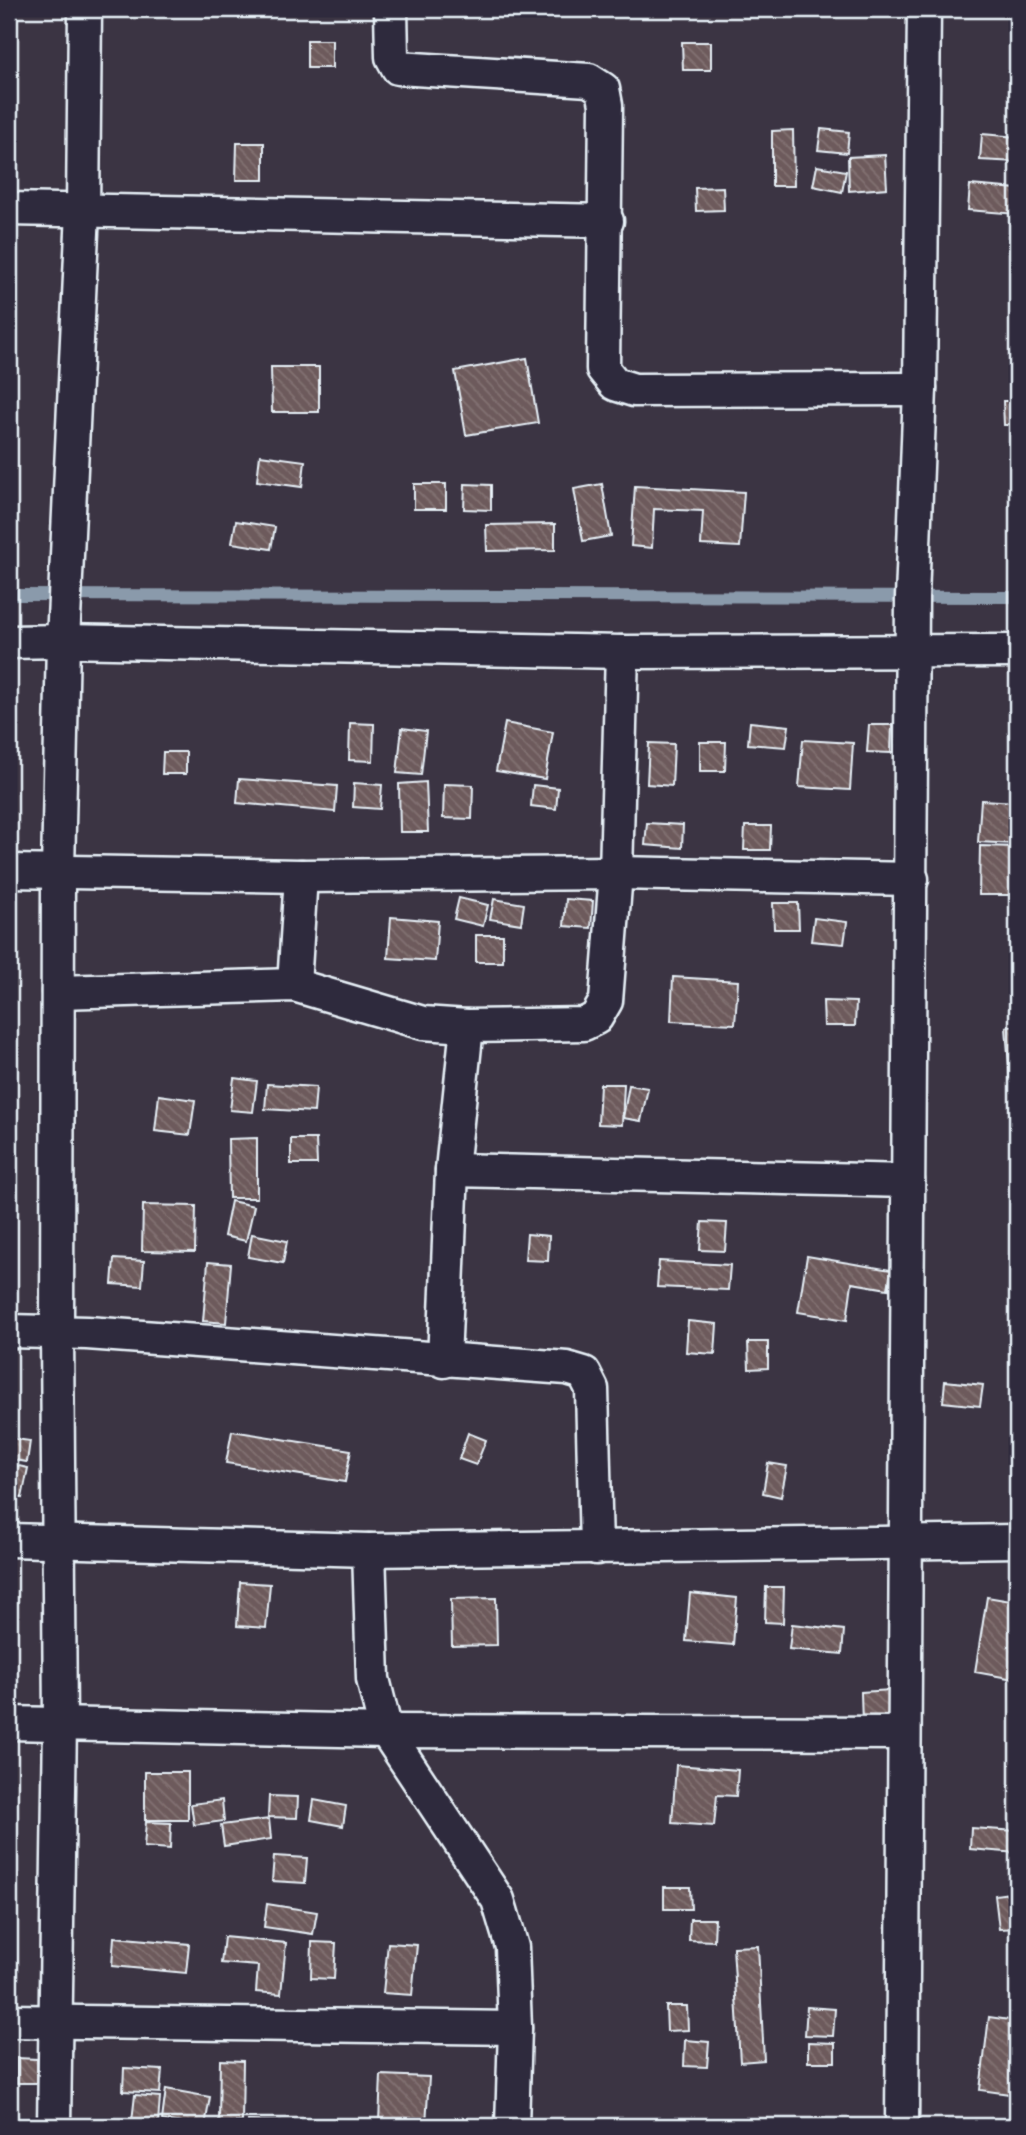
<svg xmlns="http://www.w3.org/2000/svg" width="1026" height="2135" font-family="'Architects Daughter',sans-serif">
<style>
.lines{fill:none;stroke-linecap:round;stroke-linejoin:round}
.stream{stroke:#8a9aab;stroke-width:12}
.building{fill:url(#building-back-hatch);stroke:#e8f1f8;stroke-width:2}
.minor-casing{stroke:#e8f1f8;stroke-width:37}
.minor{stroke:#2f2a3d;stroke-width:32}
</style>
<defs>
<pattern id="building-back-hatch" width="6" height="6" patternUnits="userSpaceOnUse" patternTransform="scale(1.75)"><rect width="6" height="6" fill="#6d5a5b"/><path d="M-1 5l2 2M0 0l6 6M5-1l2 2" fill="none" stroke="#827273"/></pattern>
</defs>
<rect width="100%" height="100%" fill="#3b3443"/>
<filter id="ink" filterUnits="userSpaceOnUse"><feTurbulence type="fractalNoise" baseFrequency=".0143" numOctaves="2"/><feDisplacementMap in="SourceGraphic" scale="14" xChannelSelector="R" yChannelSelector="G"/><feConvolveMatrix kernelMatrix="1 2 1 2 8 2 1 2 1" color-interpolation-filters="sRGB"/></filter>
<g filter="url(#ink)">
<g class="lines">
<path class="stream" d="M9,595L1017,597"/>
</g>
<g class="building">
<rect x="307" y="40" width="25" height="28"/>
<path d="M682,42H711V70H683Z"/>
<path d="M821,129L849,132L847,153L818,150Z"/>
<path d="M793,130L794,186H772V131Z"/>
<path d="M982,134L1017,137V162L980,160Z"/>
<path d="M237,143H264V180H236Z"/>
<path d="M885,155L887,188L849,191L848,157Z"/>
<path d="M817,166L846,171L842,192L813,186Z"/>
<path d="M970,185L1017,189V214L968,210Z"/>
<path d="M723,187L724,210L696,211L695,188Z"/>
<path d="M527,358L538,423L466,435L455,371Z"/>
<path d="M271,367H319V412H272Z"/>
<path d="M1003,401H1017V425H1004Z"/>
<path d="M260,455L305,461L302,487L257,481Z"/>
<rect x="414" y="484" width="32" height="25"/>
<path d="M465,484L491,485V510L464,509Z"/>
<path d="M602,484L611,536L583,541L574,489Z"/>
<path d="M635,486L744,492L740,547L701,545L703,511L654,509L652,548L631,546Z"/>
<path d="M236,521L275,527L271,549L232,543Z"/>
<path d="M555,524V550L487,551L486,525Z"/>
<path d="M750,722L789,726L786,747L748,744Z"/>
<path d="M350,723L374,724L373,761L349,760Z"/>
<path d="M505,723L553,732L545,779L496,771Z"/>
<path d="M869,725H892L891,753L867,752Z"/>
<path d="M402,728L426,731L421,775L397,773Z"/>
<path d="M803,740L853,743L850,790L799,787Z"/>
<path d="M700,742H726L725,771H700Z"/>
<path d="M649,743L674,744L672,786L647,784Z"/>
<path d="M163,752H186V774H162Z"/>
<path d="M239,779L337,786L335,812L237,803Z"/>
<path d="M426,782L428,832H400L399,784Z"/>
<path d="M354,783L382,785L380,809L353,807Z"/>
<path d="M444,784L473,785L472,819L443,818Z"/>
<path d="M533,785L558,788L556,809L531,806Z"/>
<path d="M981,800L1017,802V844L978,842Z"/>
<path d="M647,823L683,825L682,848L645,845Z"/>
<path d="M745,826H771L770,850H744Z"/>
<path d="M980,846L1017,847V895H979Z"/>
<path d="M459,898L488,905L483,926L454,919Z"/>
<path d="M494,899L524,904L521,924L490,919Z"/>
<path d="M566,899L593,901L591,928L564,926Z"/>
<path d="M773,903H798L799,929H774Z"/>
<path d="M391,917L438,921L435,961L388,958Z"/>
<path d="M814,918L847,922L844,944L811,941Z"/>
<rect x="476" y="935" width="27" height="27"/>
<path d="M673,977L738,981L735,1024L671,1021Z"/>
<path d="M823,1001L856,1002L855,1026H824Z"/>
<path d="M1017,1026V1080H1010L1006,1027Z"/>
<path d="M234,1078L257,1081L253,1112L230,1110Z"/>
<path d="M267,1084L316,1087L314,1112L265,1109Z"/>
<path d="M600,1084H624L622,1125L598,1124Z"/>
<path d="M629,1085L648,1088L641,1121L623,1118Z"/>
<path d="M159,1095L195,1100L190,1135L155,1131Z"/>
<path d="M257,1138V1198H229L228,1139Z"/>
<path d="M291,1139H316L317,1164H291Z"/>
<path d="M231,1201L254,1206L246,1241L224,1236Z"/>
<path d="M143,1205L196,1206L195,1252L142,1251Z"/>
<path d="M702,1222L727,1223L725,1251L700,1250Z"/>
<path d="M252,1234L287,1241L283,1263L248,1257Z"/>
<path d="M527,1234L549,1236L548,1261L525,1260Z"/>
<path d="M807,1256L891,1270L888,1289L852,1283L847,1320L798,1312Z"/>
<path d="M114,1259L144,1261L142,1286L112,1284Z"/>
<path d="M659,1261L730,1265L728,1290L657,1287Z"/>
<path d="M208,1262L231,1264L226,1323L203,1321Z"/>
<path d="M688,1321L717,1324L715,1354L686,1352Z"/>
<path d="M748,1342H768V1368L749,1369Z"/>
<path d="M945,1381L983,1385L980,1406L943,1402Z"/>
<path d="M232,1431L351,1450L345,1482L226,1463Z"/>
<path d="M468,1433L486,1440L476,1465L459,1459Z"/>
<path d="M9,1438L30,1441L27,1462L9,1459Z"/>
<path d="M768,1463L787,1466L781,1497L763,1493Z"/>
<path d="M9,1464L28,1468L22,1498L9,1496Z"/>
<path d="M240,1582L270,1584L266,1628L237,1626Z"/>
<path d="M766,1587H784L783,1623L765,1622Z"/>
<path d="M690,1593L737,1598L733,1645L686,1641Z"/>
<path d="M987,1597L1017,1602L1014,1679L975,1672Z"/>
<path d="M496,1598L497,1645L452,1646L451,1599Z"/>
<path d="M792,1624L844,1630L842,1654L789,1649Z"/>
<path d="M891,1690L892,1723L862,1725L861,1692Z"/>
<path d="M676,1765L738,1770L736,1796L717,1795L714,1826L672,1823Z"/>
<rect x="145" y="1772" width="43" height="48"/>
<path d="M269,1796L298,1797L297,1818L268,1817Z"/>
<path d="M222,1800L224,1821L194,1825L191,1804Z"/>
<path d="M314,1800L346,1806L343,1826L311,1820Z"/>
<path d="M269,1819L271,1839L224,1846L221,1825Z"/>
<path d="M146,1822L171,1823L170,1849L144,1847Z"/>
<path d="M971,1828L1017,1831V1853L970,1849Z"/>
<path d="M274,1856L307,1858L305,1883L272,1881Z"/>
<path d="M664,1887H690L691,1909H664Z"/>
<path d="M9,1892H14L13,1914H9Z"/>
<path d="M1017,1892V1928L999,1929L995,1895Z"/>
<path d="M267,1904L317,1912L313,1934L264,1927Z"/>
<path d="M690,1919H715L714,1941L689,1940Z"/>
<path d="M114,1937L189,1944L186,1973L112,1966Z"/>
<path d="M224,1937L286,1943L281,1994L256,1992L258,1966L221,1963Z"/>
<path d="M15,1942L18,1983L9,1984V1943Z"/>
<path d="M312,1942L336,1943L334,1979L311,1978Z"/>
<path d="M388,1943L417,1945L412,1995L383,1993Z"/>
<path d="M758,1946L764,2060L740,2062L733,1947Z"/>
<path d="M666,2006H687L688,2030L667,2031Z"/>
<path d="M807,2007L835,2009L833,2036L805,2035Z"/>
<path d="M989,2017L1017,2021V2095L980,2090Z"/>
<path d="M685,2040L709,2042L707,2067L684,2066Z"/>
<path d="M808,2042L835,2043V2062H808Z"/>
<path d="M17,2058L37,2059V2083H17Z"/>
<path d="M220,2060L243,2061L242,2122H219Z"/>
<path d="M124,2068L162,2070L160,2093L123,2091Z"/>
<path d="M381,2075L429,2077L426,2124L379,2122Z"/>
<path d="M166,2089L210,2097L205,2126L162,2120Z"/>
<path d="M135,2095L160,2097L158,2123L132,2121Z"/>
<path d="M248,2121L296,2122V2126H248Z"/>
</g>
<g class="lines">
<defs>
<g id="minor">
<path d="M391,9L392,57L398,68L589,80L603,89L606,105L603,369L615,384L634,390L920,389"/>
<path d="M9,209L607,221"/>
<path d="M9,642L63,641L622,652L1017,651"/>
<path d="M9,871L301,876L616,873L912,879"/>
<path d="M294,985L301,876"/>
<path d="M58,992L294,985L423,1023L467,1026L584,1024L596,1018L606,1001L616,873L622,652"/>
<path d="M452,1170L908,1181"/>
<path d="M9,1331L87,1333L567,1368L584,1373L592,1389L596,1548"/>
<path d="M444,1361L452,1170L467,1026"/>
<path d="M9,1540L369,1550L1017,1541"/>
<path d="M369,1550L373,1679L386,1731L498,1900L512,1947L515,2028L512,2126"/>
<path d="M9,1723L386,1731L904,1733"/>
<path d="M9,2021L515,2028"/>
<path d="M54,2126L60,1722L57,1332L58,871L63,641L83,211L85,9"/>
<path d="M902,2126L912,598L920,389L924,9"/>
</g>
</defs>
<use href="#minor" class="minor-casing"/>
<use href="#minor" class="minor"/>
</g>
</g>
<rect width="1026" height="2135" fill="none" stroke="#2f2a3d" stroke-width="35"/>
<rect x="18" y="18" width="991" height="2100" fill="none" stroke="#e8f1f8" stroke-width="2.5" filter="url(#ink)"/>
</svg>
